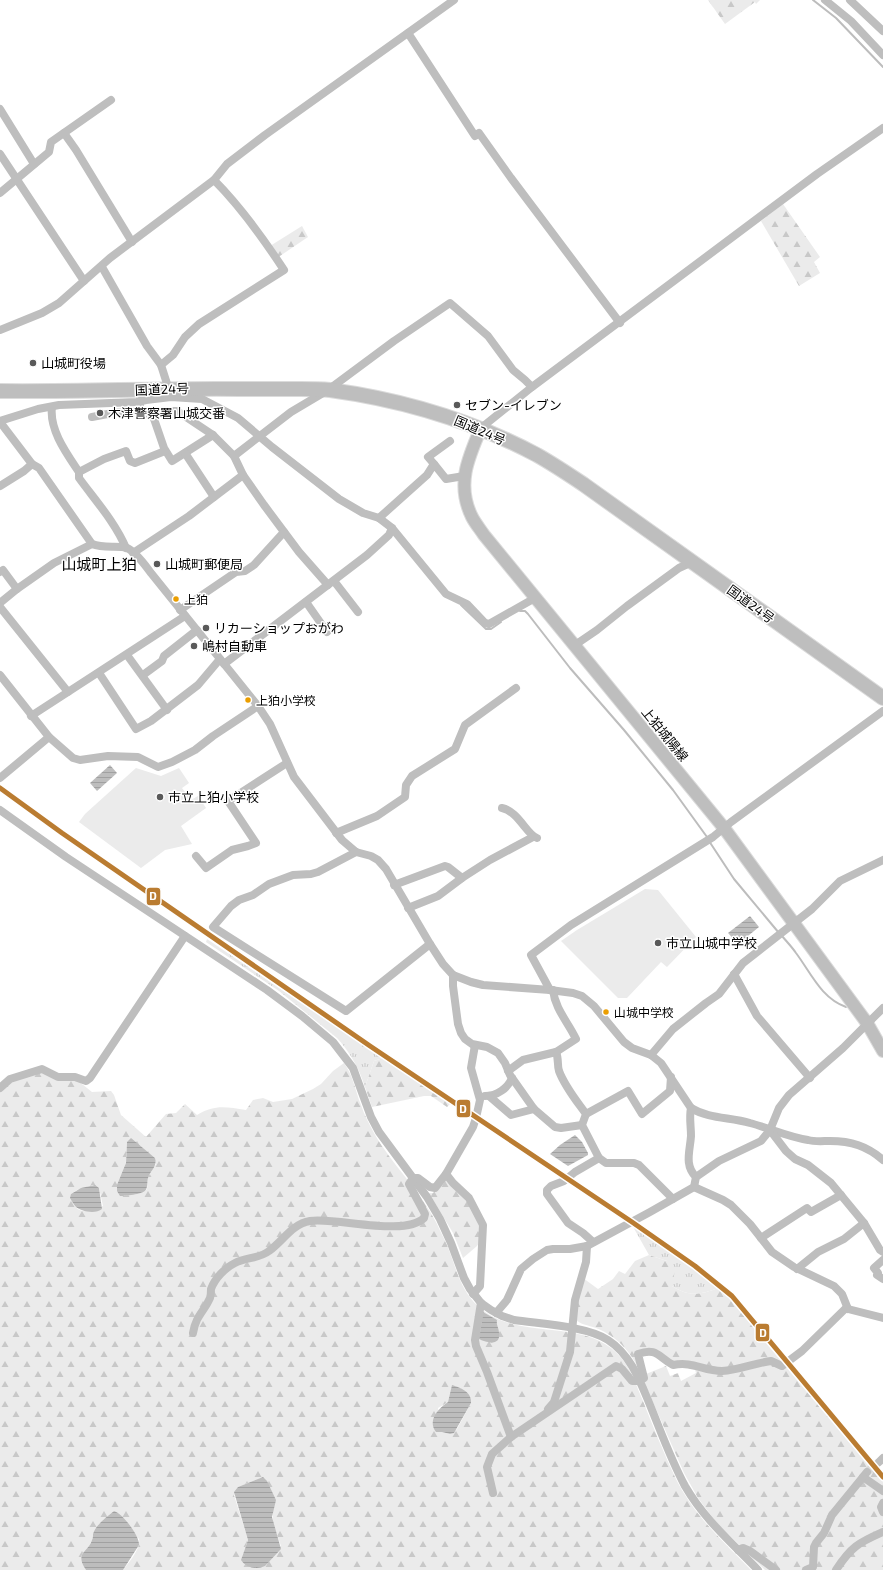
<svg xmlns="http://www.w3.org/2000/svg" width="883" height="1570" font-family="'Exo 2','Noto Sans JP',sans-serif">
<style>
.grass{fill:url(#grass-tufts)}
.forest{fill:url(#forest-firs);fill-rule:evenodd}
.garden{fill:#ebebeb}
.water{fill:url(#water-rules)}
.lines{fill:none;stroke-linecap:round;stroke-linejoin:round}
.stream{stroke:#bdbdbd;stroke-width:2}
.street-tunnel{stroke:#d9d9d9;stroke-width:8;stroke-dasharray:8 4;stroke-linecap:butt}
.primary-casing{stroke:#dbdbdb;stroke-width:14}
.highway-casing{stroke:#dbdbdb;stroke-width:16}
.street{stroke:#bebebe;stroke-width:8}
.primary{stroke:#bebebe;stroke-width:12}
.highway{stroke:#bebebe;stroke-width:14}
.rail-1-casing{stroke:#fff;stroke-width:8}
.rail-1{stroke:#ba7c31;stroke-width:5}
.poi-dot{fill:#595959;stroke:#fff;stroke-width:1.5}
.bus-dot{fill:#eb9e00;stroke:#fff;stroke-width:1.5}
.labels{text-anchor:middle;stroke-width:3;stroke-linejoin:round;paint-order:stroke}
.bus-label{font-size:12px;fill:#000;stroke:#fff;text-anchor:start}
.poi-label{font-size:13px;fill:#000;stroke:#fff;text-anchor:start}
.street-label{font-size:13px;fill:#000;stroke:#fff}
.quarter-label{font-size:15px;fill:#000;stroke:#fff}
.line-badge{stroke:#fff;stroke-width:1.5}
.badge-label{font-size:11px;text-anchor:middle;font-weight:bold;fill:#fff}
</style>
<defs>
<pattern id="grass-tufts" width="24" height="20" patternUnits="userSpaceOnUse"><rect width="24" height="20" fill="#ebebeb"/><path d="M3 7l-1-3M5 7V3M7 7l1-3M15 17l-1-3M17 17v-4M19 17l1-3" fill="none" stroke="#c8c8c8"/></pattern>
<pattern id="forest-firs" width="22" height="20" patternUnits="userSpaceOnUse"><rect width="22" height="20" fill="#ebebeb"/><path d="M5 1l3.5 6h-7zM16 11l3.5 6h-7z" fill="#c8c8c8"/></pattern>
<pattern id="water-rules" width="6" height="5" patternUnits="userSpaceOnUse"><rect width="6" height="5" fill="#bdbdbd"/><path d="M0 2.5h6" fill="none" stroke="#a1a1a1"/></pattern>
</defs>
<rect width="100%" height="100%" fill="#fff"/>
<g class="grass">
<path d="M207,939L383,1058L374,1061L365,1087C359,1068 350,1052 337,1038L279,991L206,942Z"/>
<path d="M632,1225L693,1268L718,1288C700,1295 689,1297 672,1286L667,1261L649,1255Z"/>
</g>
<g class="forest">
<path d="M708,0H760L756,4L755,2L725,24Z"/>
<path d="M783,204L820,257L814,262L820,273L799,286L761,221Z"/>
<path d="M302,226L308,237L277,258L270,246Z"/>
<path d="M383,1058L450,1104L447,1107L431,1096H424L372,1107L365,1087L374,1061Z"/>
<path d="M344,1063C353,1075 355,1090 361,1105C364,1114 369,1124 374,1133C392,1165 420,1190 437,1224C440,1231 444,1238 447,1245C456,1267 460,1290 478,1306C518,1344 588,1314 623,1360C632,1372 637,1387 643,1401C653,1426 663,1452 675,1477C694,1516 722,1540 751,1570H123C129,1562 141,1549 139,1539L114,1511C107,1517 96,1524 93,1534C93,1536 93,1538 92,1540C88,1553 74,1552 86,1570H0V1092L8,1083L42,1072L77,1080L92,1092L111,1091L114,1095L121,1115L146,1137L166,1114L176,1113L185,1104L197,1115C215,1104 226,1107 246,1110L253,1100L263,1098L273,1102L292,1099L313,1089L321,1084L333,1071ZM127,1142L140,1146L155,1158L156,1164L148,1177L147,1189L144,1192L124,1196ZM93,1185L99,1188L103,1206C98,1208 89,1212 83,1211C75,1210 71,1201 71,1194L77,1190ZM452,1386C463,1388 468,1392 471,1403L457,1429L450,1434L442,1432L438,1408L448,1402ZM263,1477L273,1514V1524L281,1546L242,1557L248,1540L234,1495L238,1487Z"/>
<path d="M446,1178L464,1195L481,1225L480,1241L477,1246L463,1258L453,1233L429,1193H433Z"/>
<path d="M649,1255L667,1261L675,1270L672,1286C689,1297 700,1295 718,1288L730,1298L784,1361L783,1364L771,1359L727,1369L673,1363L659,1352L636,1353L642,1375C632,1354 619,1337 596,1328C588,1325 580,1325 574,1318L583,1278L598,1289L613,1279L619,1271L625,1274L635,1261Z"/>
<path d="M768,1363L788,1365L883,1482V1570H765L716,1522L698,1498L684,1473L645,1384L646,1374L666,1366L670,1376L678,1373L681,1381L696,1373L694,1366L711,1371Z"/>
</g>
<g class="garden">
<path d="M136,768L161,776L179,768L189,783L182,788L191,800L198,796L206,808L181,826L192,844L165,850L141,868L79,822L85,814Z"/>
<path d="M645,889L658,890L696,937L667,967L661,962L627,998H618L561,941L577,930Z"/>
</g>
<g class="water">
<path d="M110,765L117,773L97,791L90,783Z"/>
<path d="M750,916L759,927L738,944L728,933Z"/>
<path d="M575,1135L582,1142L588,1153V1155L568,1166L550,1154L560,1145Z"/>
<path d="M131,1138L155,1158C158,1166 150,1171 148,1178C147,1182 148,1188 145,1191C142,1194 125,1196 120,1196L117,1191V1185L126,1163L127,1142Z"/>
<path d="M95,1185L99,1188L102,1209C96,1214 82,1212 76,1207C74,1205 72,1201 70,1198L71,1194L81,1188Z"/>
<path d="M483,1312L497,1320C496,1325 499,1328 499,1333C501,1347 485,1342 479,1339Z"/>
<path d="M452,1385C461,1388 472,1392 471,1403L454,1433L450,1434L442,1432H436C427,1420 439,1408 448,1402Z"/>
<path d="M263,1477L267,1481L276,1500L272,1517L281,1549L265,1566C257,1570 246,1568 241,1560L248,1540L234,1492L238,1487Z"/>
<path d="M114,1511C122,1513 140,1536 139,1545L123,1570H86C74,1552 88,1553 92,1540C93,1538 93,1536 93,1534C96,1524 107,1517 114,1511Z"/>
</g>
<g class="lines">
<g class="stream">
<path d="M813,0L836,18L883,67"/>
<path d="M461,605L486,629H491L501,622"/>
<path d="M520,611H525L528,614L570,668L624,730L673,790L707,837"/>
<path d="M709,841L734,879L779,933"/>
<path d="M782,936C787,942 792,947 796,953C811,973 821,998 846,1007"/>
</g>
<path class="street-tunnel" d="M867,1472L879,1462"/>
<defs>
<path id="primary" d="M481,428C468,458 456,485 472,517C475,523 480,529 484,535L724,828L867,1023L883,1051"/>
<path id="highway" d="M0,391C80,392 159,388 239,389C259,389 279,389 300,389C310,389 320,389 330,390C404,400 471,420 537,455C553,464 568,474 583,484L883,698"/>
</defs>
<use href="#primary" class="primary-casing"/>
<use href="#highway" class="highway-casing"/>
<g class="street">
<path d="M825,0L851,21L883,55"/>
<path d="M850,0L883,31"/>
<path d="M408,33L475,136L479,133L511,178L620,323"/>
<path d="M0,109L34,164"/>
<path d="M64,133L76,150L132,242"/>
<path d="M0,154L84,281"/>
<path d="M0,193L49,152L51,142L111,100"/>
<path d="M102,267L147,346L161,365L169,390"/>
<path d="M0,330L42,313L59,303L110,258L214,180L227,164L265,135L454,0"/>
<path d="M161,365L173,355L185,337L199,324L284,270C263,238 241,207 214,180"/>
<path d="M140,397V411L153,416L171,411H177L213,435L234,456L243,475L264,505L299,552L328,585"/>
<path d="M52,407C49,430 67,454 79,472V478C95,500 115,522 126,548"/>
<path d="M153,416L164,448L172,461L213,435"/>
<path d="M92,417L118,412L140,411"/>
<path d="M0,421L38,409L59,405L137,402L146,400L171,397L202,399L238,418L272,447L339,499L363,513L379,518L392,528L446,594L467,604L485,623L489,624L535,598"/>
<path d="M0,422L32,464L39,468L92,544C104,549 118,545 127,548C136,552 145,565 151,573L258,706L270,724L294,777L342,840L356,852L371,856L378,860L386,869L430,944L443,964L453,975L471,982L483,985L550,990L573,993L582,996L594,1006L624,1042L632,1048L651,1055L661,1063L691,1108C709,1119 730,1117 750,1123C769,1128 788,1137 808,1140C815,1142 823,1141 830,1141C851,1141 867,1146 883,1160"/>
<path d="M481,428L532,387L817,174L883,128"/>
<path d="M185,453L214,497"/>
<path d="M234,456L291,412L328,390L394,341L450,303L488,336L513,370L525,380L532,387"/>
<path d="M434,464L428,457L450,441"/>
<path d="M79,472L104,459L126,451L130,461L135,463L165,451"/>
<path d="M0,486L24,471L32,464"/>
<path d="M379,518L427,475L434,464L446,479L464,476"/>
<path d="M133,553L189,516L243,475"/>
<path d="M0,572L3,570L17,589"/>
<path d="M334,581L358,612"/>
<path d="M306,602L327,632"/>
<path d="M0,603L17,589L54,563L92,544"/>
<path d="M0,607L68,692"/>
<path d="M180,610L236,572L245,571L254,565L284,532"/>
<path d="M575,645L597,630L627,606L679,568L692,562"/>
<path d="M127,655L167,710"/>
<path d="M224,664L367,555L389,535L392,528"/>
<path d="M99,673L136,729L151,721L198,685L220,659"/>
<path d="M0,675L49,737L73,758L80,760L108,756L138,757L158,767L172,762L195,750L213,736L258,706"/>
<path d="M143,675L162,661L164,656L197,630"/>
<path d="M31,716L185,616"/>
<path d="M0,778L49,737"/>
<path d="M502,808C518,811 527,835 537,838"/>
<path d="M0,810L66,857L267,990L302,1016L333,1042L353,1068L371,1117L379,1132L427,1197L440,1219L451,1243L464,1278L470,1289L481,1303L491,1310L502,1316L514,1320C540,1324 587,1326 608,1340C631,1355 640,1381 650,1405C661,1432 671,1460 685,1486C704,1519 732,1543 758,1570"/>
<path d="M336,833L377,816L405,797L406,785L412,776L455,749L465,725L516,688"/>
<path d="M356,852L318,872L311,874L293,875L269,884L253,895L239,900L231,906L213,927L346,1011L430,944"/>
<path d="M196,856L206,868L232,850L248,846L256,843L228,801L287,763"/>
<path d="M394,885L445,866L448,867L462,878"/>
<path d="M408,908L438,896L462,878L490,860L533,837"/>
<path d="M734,974L757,1016L810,1078"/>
<path d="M453,975V986L458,1024L461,1033L465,1039L472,1044L487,1047L498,1053L505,1063L510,1075L534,1109L555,1127L561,1128L582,1125"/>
<path d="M550,990L531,955L571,925L713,837L731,822L883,711"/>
<path d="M556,1052C559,1059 557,1065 559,1071C565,1087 576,1100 586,1114L582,1125L599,1158L606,1163H634L639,1165L673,1199"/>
<path d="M651,1055L673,1029L706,1003L719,994L743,963L812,909L840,881L883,860"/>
<path d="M508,1071L523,1060L556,1052L576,1039C568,1022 555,1009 553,990"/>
<path d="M0,1088L10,1079L42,1069L58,1077H75L86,1081L90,1078L185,936"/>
<path d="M485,1096C497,1096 508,1088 512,1078"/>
<path d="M489,1096L511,1115L534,1109"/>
<path d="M691,1108C689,1117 691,1126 691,1136C690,1151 684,1165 696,1177"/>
<path d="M586,1114L628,1091L642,1114L670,1091L671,1077"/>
<path d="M770,1130L786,1151L795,1159L808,1165L831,1183L864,1223L880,1250L883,1252"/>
<path d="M694,1187L723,1200L731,1205L750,1224L772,1252L794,1267L834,1286L842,1294L848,1309"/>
<path d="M761,1238L807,1208L811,1212L841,1195"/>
<path d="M593,1242L583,1233L568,1223L547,1194V1190L551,1186L564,1181L575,1172L599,1158"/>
<path d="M883,1260L874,1268L878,1273L877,1275L883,1279"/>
<path d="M797,1269L818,1252L844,1239L864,1223"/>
<path d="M473,1294L480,1286L483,1225L469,1198L453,1183L446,1174L473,1127L476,1118L480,1100L471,1068L475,1045"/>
<path d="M481,1303L475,1340L476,1346L487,1372L511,1437"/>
<path d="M496,1313L507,1300L521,1269L533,1259L547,1250L553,1249H570L587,1246L650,1212L694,1187L696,1177L719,1161L761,1141L770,1130L779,1108L789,1095L843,1048L883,1008"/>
<path d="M193,1333C196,1315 204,1312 210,1298C211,1295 211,1292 211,1289C215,1278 225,1268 235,1263C246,1257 259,1259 269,1251C283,1241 292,1224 310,1221C337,1217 404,1237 424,1218L425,1214L409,1184L413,1178H418L430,1187L435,1188L446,1174"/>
<path d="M548,1409L554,1402L570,1352L575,1300L586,1262L587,1246"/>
<path d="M879,1462L883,1458"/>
<path d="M867,1472L863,1477L883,1491"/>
<path d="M493,1493L487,1467L492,1454L511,1437L616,1366L622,1369L632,1381H640L644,1378L638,1354C657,1347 658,1357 673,1365C693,1361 703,1371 722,1371C739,1370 755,1363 771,1361L782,1366L802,1351L845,1309H848L883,1318"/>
<path d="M883,1503L881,1507L883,1512"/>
<path d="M738,1550L743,1548L750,1551L776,1570"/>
<path d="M806,1570L813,1567L814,1547L816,1543L824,1533L832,1515L863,1477"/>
<path d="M836,1570C851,1547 858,1543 883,1532"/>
</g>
<use href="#primary" class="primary"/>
<use href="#highway" class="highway"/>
<defs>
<path id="rail-1" d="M0,788L62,833L370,1046L632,1222L695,1266L732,1296L883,1477"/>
</defs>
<use href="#rail-1" class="rail-1-casing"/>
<use href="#rail-1" class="rail-1"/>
</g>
<g class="poi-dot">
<circle cx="33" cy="363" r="4"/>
<circle cx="457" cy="405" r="4"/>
<circle cx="100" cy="413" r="4"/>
<circle cx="157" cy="564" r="4"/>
<circle cx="206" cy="628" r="4"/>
<circle cx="194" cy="646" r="4"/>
<circle cx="160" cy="797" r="4"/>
<circle cx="658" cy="943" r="4"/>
</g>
<g class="bus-dot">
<circle cx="176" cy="599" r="3.5"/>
<circle cx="248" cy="700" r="3.5"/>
<circle cx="606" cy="1012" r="3.5"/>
</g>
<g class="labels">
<g class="bus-label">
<text x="184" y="604">上狛</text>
<text x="256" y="705">上狛小学校</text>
<text x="614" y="1017">山城中学校</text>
</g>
<g class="poi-label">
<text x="41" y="368">山城町役場</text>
<text x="465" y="410">セブン-イレブン</text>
<text x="108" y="418">木津警察署山城交番</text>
<text x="165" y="569">山城町郵便局</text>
<text x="214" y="633">リカーショップおがわ</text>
<text x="202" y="651">嶋村自動車</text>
<text x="168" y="802">市立上狛小学校</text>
<text x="666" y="948">市立山城中学校</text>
</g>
<g class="street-label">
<text transform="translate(162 389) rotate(-2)" y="5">国道24号</text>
<text transform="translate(480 430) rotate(23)" y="5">国道24号</text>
<text transform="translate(751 604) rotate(36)" y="5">国道24号</text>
<text transform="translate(665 734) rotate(51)" y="5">上狛城陽線</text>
</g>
<g class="quarter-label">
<text x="99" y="570">山城町上狛</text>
</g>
</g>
<g class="line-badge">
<rect x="146" y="887" width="15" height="19" rx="4" fill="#ba7c31"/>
<rect x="456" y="1099" width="15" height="19" rx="4" fill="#ba7c31"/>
<rect x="755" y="1323" width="15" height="19" rx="4" fill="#ba7c31"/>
</g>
<g class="badge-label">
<text x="153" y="900">D</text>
<text x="463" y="1113">D</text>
<text x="763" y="1337">D</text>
</g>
</svg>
